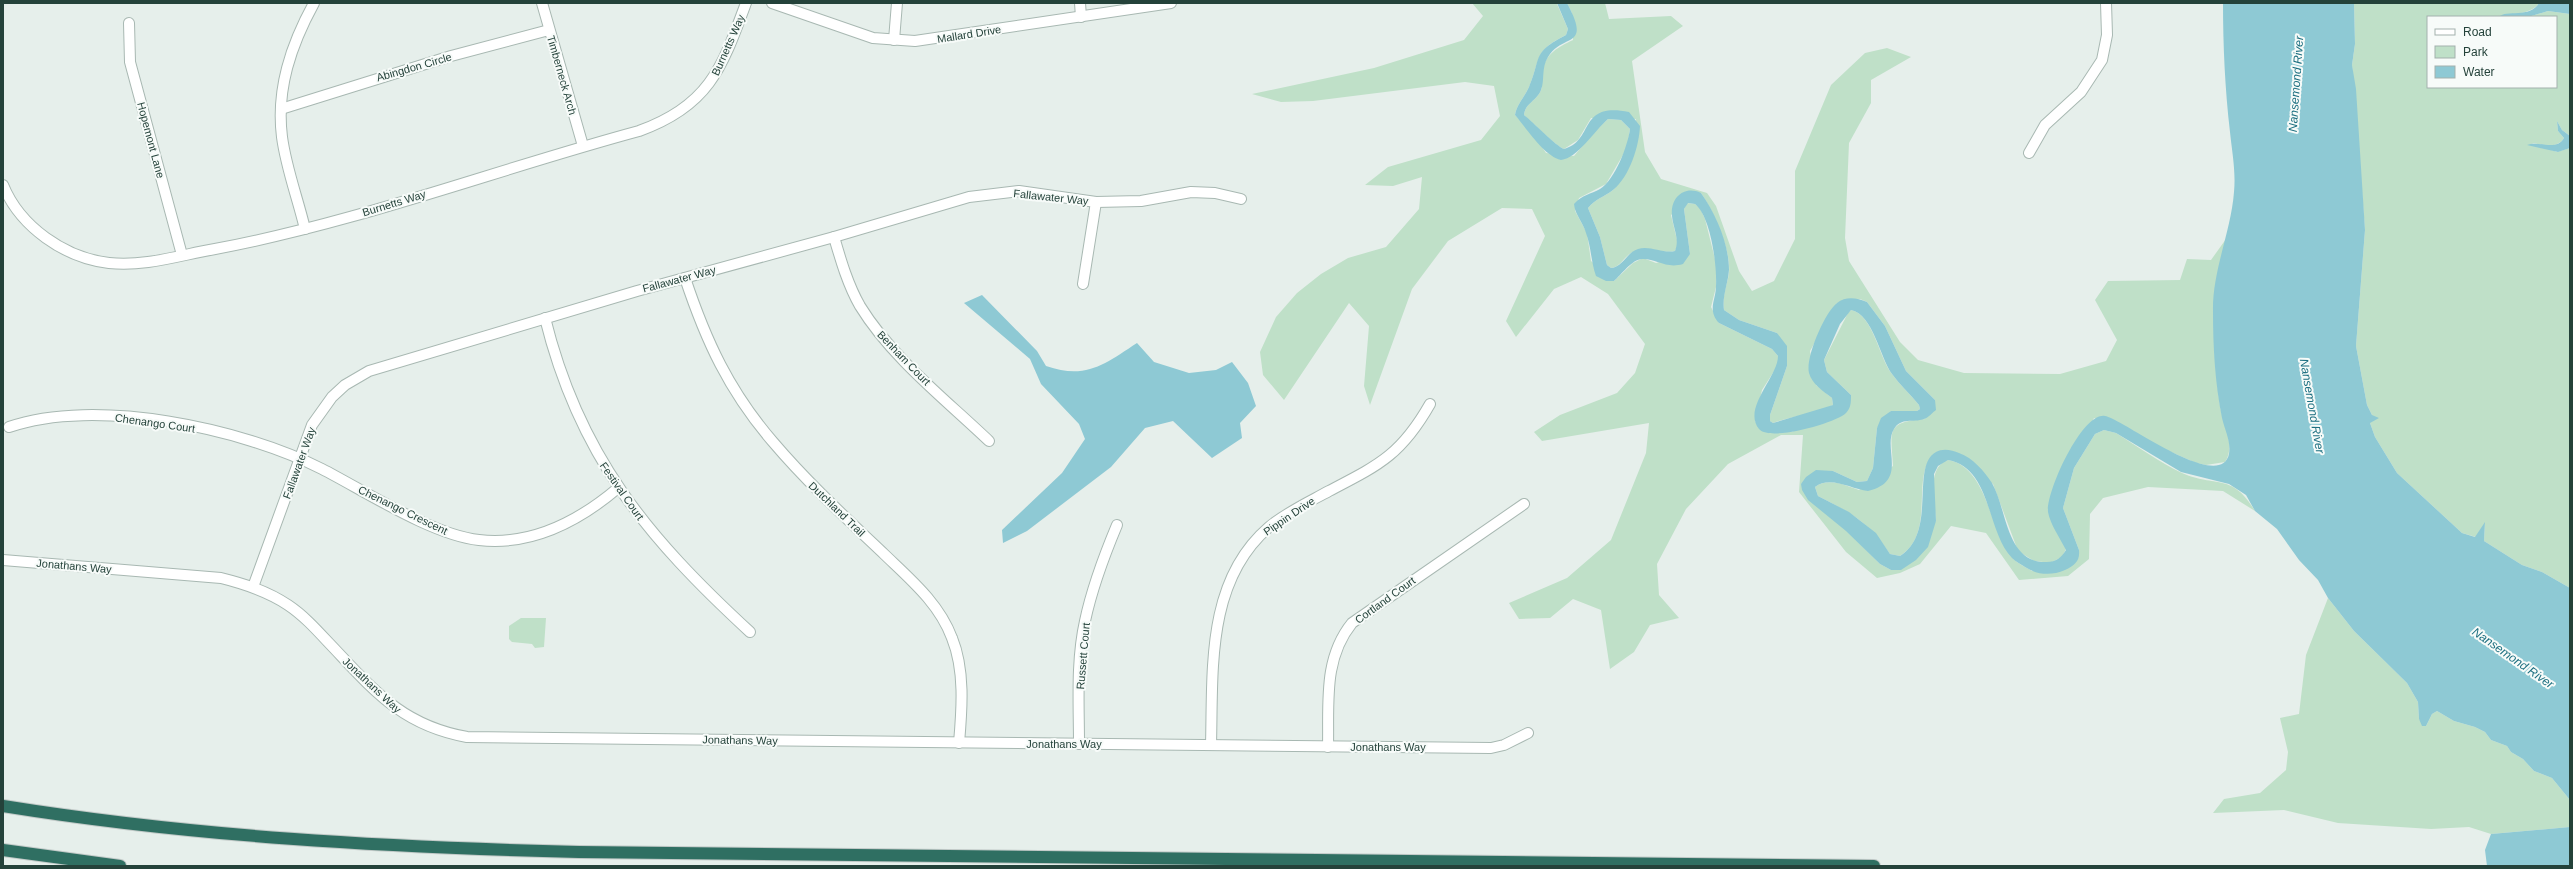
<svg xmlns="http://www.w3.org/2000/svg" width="2573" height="869" font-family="Arial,sans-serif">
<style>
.green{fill:#bfe0c8}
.water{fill:#8ec9d4}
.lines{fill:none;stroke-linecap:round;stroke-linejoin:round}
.street-casing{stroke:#a8b8b2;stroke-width:12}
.highway-casing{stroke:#c2cac8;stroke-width:14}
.street{stroke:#fff;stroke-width:10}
.highway{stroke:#2f6f62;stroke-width:12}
.labels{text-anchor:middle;stroke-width:4;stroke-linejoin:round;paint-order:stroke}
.street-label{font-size:11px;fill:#24423a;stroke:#f7fbf9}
.water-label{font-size:12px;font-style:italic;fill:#1c6f80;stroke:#f7fbf9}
</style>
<rect width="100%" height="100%" fill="#e6efeb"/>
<g class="green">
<path d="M1472,3L1557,4L1568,29L1566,35C1533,51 1541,59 1529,87C1524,98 1517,104 1515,115L1536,138L1546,153L1574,156L1594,132L1608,119L1621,120L1630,129L1627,148L1606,184L1579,198L1575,211L1587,233L1591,261L1614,281L1633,263L1643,258L1656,263L1690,254L1684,209L1687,203L1695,204L1700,208L1705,219L1716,263V287L1711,307L1719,323L1772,349L1778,356V365L1762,390L1755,422L1792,432L1851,395L1827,372L1824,360L1848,313L1851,310C1873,314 1879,358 1892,374C1900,385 1910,394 1919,405L1920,409L1917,411H1891L1877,428L1873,468L1867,481L1857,482L1833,471L1801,484L1880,564L1891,570L1936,521C1935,503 1926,467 1948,460C1988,467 1989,530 2012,557C2016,563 2026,567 2032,571L2079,550L2063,508L2074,468L2095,434L2104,430L2116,433C2137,446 2159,462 2182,473C2216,488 2232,472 2255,511L2223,491L2148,487L2103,498L2090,514L2089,559L2068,576L2019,580L1986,533L1951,526L1920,564L1900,573L1877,578L1846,552L1799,492L1803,435H1781L1728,464L1686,509L1657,564L1659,595L1679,618L1650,625L1634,652L1610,669L1601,610L1573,599L1550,618L1519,619L1509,603L1567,578L1611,540L1646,453L1649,423L1542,441L1534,432L1560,415L1617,393L1635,373L1645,344L1608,294L1581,277L1554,289L1516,337L1506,321L1545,236L1532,209L1502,208L1448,241L1412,289L1370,405L1364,386L1369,326L1349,303L1284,400L1263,375L1260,352L1276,317L1297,293L1321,274L1348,258L1386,247L1419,209L1422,177L1393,186L1365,185L1388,167L1481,140L1500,116L1494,86L1465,82L1313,101L1281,102L1252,94L1374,68L1464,40L1483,16Z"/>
<path d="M1567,3H1605L1609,19L1671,16L1683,26L1632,61L1645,152L1661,179L1707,193L1716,206L1739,271L1752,291L1774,281L1795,239V171L1831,85L1865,53L1887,48L1911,57L1871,80V103L1849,143L1845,238L1849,261L1900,342L1918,360L1964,373L2060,374L2106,361L2117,340L2095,300L2108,281L2180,280L2187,259L2211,260L2226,239C2210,300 2212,343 2220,406C2223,423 2236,446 2225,462L2206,465L2196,463L2094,418L2050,517L2066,549L2062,557L2052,562H2043L2034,561L2018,551L1993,484L1944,450C1903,462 1941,530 1900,556L1890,554C1869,522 1851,513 1818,496L1815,487C1828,477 1845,485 1859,490L1893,466C1891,431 1885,422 1925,419L1935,400L1906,371L1885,326L1867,302L1860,299L1837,303L1810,351L1816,385L1832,398L1833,405C1817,414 1791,416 1773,423L1770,421V415L1787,366L1777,333L1739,320L1724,310C1722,296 1727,286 1729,273C1731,249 1714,212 1701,193L1671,215L1678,244L1675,251C1661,254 1648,246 1633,252C1624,256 1621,267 1611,268L1607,265L1600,237L1588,208C1595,199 1604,197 1613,190C1627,178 1632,137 1636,119L1591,118L1578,140L1564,149C1556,146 1533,123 1524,115C1525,103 1537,101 1541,90C1543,85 1541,77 1542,72C1545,54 1558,47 1573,40L1572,13Z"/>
<path d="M2354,3H2539C2529,22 2451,17 2428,17V87H2556V17H2528L2548,11L2570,14V136L2562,130L2557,121L2558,131L2564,138C2557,150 2542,144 2531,143L2557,152L2570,148V588L2542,572L2522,565L2484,541L2485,523L2476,537L2462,533L2397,473L2375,437L2370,423L2372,415L2367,405L2356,346L2365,230L2352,65L2355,44Z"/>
<path d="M2328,598L2354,631L2407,683L2418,702L2419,719L2426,726L2432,714L2437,711L2454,721L2475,727L2485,732L2491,740L2507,746L2511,752L2523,759L2534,771L2552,778L2570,800V827L2491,834L2469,827L2431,829L2338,823L2284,810L2213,813L2224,799L2260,793L2286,770L2288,752L2280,718L2299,714L2306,655Z"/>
<path d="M521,618H546L544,647L535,648L532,644L512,642L509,639V626Z"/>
</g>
<g class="water">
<path d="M1557,3H1567C1592,50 1563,32 1548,57C1541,68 1545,80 1541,90C1537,101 1525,103 1524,115C1533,122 1556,146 1564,149C1595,141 1577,102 1629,112L1640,126C1639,146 1630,176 1613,190C1604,197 1595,199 1588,208L1600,237L1607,265L1611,268C1623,267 1627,252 1638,249C1650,245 1663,254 1675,251C1680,239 1673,228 1672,216C1670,198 1684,185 1701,193C1716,214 1729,244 1729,270C1728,284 1722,296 1724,310L1739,320L1777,333L1787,346V366L1770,415V421L1773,423L1833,405L1832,398C1823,391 1812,384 1809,373C1805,358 1825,312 1837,303C1846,296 1857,298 1867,302L1885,326L1906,371L1935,400L1936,410C1933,412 1928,418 1924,419C1913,423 1901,417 1894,429C1882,448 1909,481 1868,491C1851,489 1830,475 1815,487L1818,496L1849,512L1876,533L1890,554L1900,556C1938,532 1910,466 1936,452C1943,448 1952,450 1959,453C1973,458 1984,471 1992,483C2007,509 2006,564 2047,562C2056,562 2061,558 2066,550C2060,538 2050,524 2048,512C2046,492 2082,412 2105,416C2123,419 2220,494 2229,454C2231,441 2225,431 2222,418C2215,383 2213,347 2213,312C2212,271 2231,232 2234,192C2236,171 2232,152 2230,132C2225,89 2223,45 2223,3H2354L2355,44L2352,65L2356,89L2365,230L2356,346L2367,405L2372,415L2379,418L2370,423L2375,437L2397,473L2462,533L2475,537L2485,522L2484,541L2522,565L2542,572L2570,588V800L2552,778L2534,771L2523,759L2511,752L2507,746L2491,740L2485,732L2475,727L2454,721L2437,711L2432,714L2426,726H2422L2419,719L2418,702L2407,683L2354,631L2328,598L2318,580L2299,560L2277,529L2255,511L2246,495L2229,484L2181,472L2116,433L2104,430L2095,434L2074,468L2063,508L2079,550C2080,561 2075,565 2065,570C2051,576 2038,575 2025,567C2021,564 2016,562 2012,558C1986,531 1992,468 1948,460L1938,466L1934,474L1936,521L1928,547L1916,560L1901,570H1891L1880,564L1846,531L1808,500L1802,490L1801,484L1806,477L1816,470L1833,471L1857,482L1867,481L1873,468L1877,428L1881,418L1891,411H1917L1920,409L1919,405C1910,394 1900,385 1892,374C1880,358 1873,314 1851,310L1840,324L1824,360L1827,372L1851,395C1851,402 1851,408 1846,413C1836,423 1769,442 1759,429C1742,408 1778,377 1778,356L1772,349L1719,323C1707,310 1716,300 1716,286C1717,265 1711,217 1695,204L1688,203L1684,209L1690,254L1683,264C1666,269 1657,259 1643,259C1633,258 1621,275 1614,281H1606L1596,276C1591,262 1591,246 1586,233C1583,222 1575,215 1574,204C1582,195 1591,194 1600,189C1615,180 1628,145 1630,129L1621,120L1608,119C1594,131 1578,158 1561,160C1544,156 1527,129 1515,115C1517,104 1524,98 1529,87C1542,57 1531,53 1566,35L1568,29Z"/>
<path d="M2539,3H2570V14L2548,11L2528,17H2499C2506,9 2530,19 2539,3Z"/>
<path d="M2557,121L2562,130L2570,136V148L2558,152L2527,145C2539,140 2556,152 2564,138L2558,131Z"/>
<path d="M982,295L1037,351L1046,366C1086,380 1105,364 1137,343L1154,362L1189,373L1216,370L1232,362L1248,383L1256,406L1240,423L1242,438L1212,458L1173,421L1145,428L1111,467L1027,531L1003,543L1002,530L1062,473L1085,439L1079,424L1041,384L1030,359L964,303Z"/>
<path d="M2570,827V866H2487L2485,850L2491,834Z"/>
</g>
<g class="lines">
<defs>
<g id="street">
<path d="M542,3L583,146"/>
<path d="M772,3L873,38L915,41L1171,3"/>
<path d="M1080,3L1081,17"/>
<path d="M129,23L130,62L182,255"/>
<path d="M894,40L897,3"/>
<path d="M281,109L451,56L549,30"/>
<path d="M2029,153L2045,125L2081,92L2102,60L2107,35L2106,3"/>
<path d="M3,185C20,227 65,258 109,263C145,267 180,255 215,249C359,222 498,169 639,131C709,106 722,68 746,3"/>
<path d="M305,229C298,199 286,168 282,137C276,89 291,45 314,3"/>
<path d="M834,237C841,261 848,285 860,306C892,358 945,399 989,441"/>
<path d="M685,278C706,341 729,391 773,442C807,482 846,518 884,554C910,579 939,603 952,638C965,670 962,709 959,743"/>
<path d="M1083,284L1096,202"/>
<path d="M545,318C579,456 647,537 750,632"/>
<path d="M9,427C95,397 242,428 322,469C365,491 432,535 479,540C531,546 579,521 618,488"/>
<path d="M3,560L221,578C245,584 267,591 288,605C303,615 315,628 328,642C372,688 400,725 467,737L1491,748L1504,745L1528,733"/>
<path d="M253,587L312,425L332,397L345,385L369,371L637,291L834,237L969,197L1019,191L1096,202L1141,201L1191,192L1215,193L1241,199"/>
<path d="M1079,744C1079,704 1076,661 1085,621C1092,588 1104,556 1117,525"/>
<path d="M1211,745C1213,669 1206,581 1269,527C1287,512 1309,502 1329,491C1379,465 1401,455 1430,404"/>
<path d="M1328,747C1329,703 1323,659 1352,623L1524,504"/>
</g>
<g id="highway">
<path d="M3,806C196,837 384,847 579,852L1874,866"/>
<path d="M3,850L120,866"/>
</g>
</defs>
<use href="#street" class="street-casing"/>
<use href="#highway" class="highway-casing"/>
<use href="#street" class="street"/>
<use href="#highway" class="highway"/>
</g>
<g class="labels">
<g class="street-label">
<text transform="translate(969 34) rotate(-9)" y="4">Mallard Drive</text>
<text transform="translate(728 45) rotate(-66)" y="4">Burnetts Way</text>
<text transform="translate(414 67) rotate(-16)" y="4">Abingdon Circle</text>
<text transform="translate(562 75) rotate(74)" y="4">Timberneck Arch</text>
<text transform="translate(151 140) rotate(75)" y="4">Hopemont Lane</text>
<text transform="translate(1051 197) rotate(6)" y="4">Fallawater Way</text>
<text transform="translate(394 203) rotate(-17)" y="4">Burnetts Way</text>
<text transform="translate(679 279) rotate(-15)" y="4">Fallawater Way</text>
<text transform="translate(904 358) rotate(46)" y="4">Benham Court</text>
<text transform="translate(155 423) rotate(8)" y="4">Chenango Court</text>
<text transform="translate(299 463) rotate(-70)" y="4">Fallawater Way</text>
<text transform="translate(622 491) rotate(55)" y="4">Festival Court</text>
<text transform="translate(837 509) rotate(44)" y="4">Dutchland Trail</text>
<text transform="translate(403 510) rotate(26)" y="4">Chenango Crescent</text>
<text transform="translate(1289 516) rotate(-34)" y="4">Pippin Drive</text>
<text transform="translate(74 566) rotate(5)" y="4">Jonathans Way</text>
<text transform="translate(1385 600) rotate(-36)" y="4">Cortland Court</text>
<text transform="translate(1083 656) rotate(-85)" y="4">Russett Court</text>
<text transform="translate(372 685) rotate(43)" y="4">Jonathans Way</text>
<text transform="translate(740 740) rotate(1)" y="4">Jonathans Way</text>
<text x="1064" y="748">Jonathans Way</text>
<text x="1388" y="751">Jonathans Way</text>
</g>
<g class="water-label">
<text transform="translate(2296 84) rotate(-86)" y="4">Nansemond River</text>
<text transform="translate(2312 406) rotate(80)" y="4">Nansemond River</text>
<text transform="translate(2513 658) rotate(35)" y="4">Nansemond River</text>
</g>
</g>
<rect width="2573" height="869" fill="none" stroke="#24423a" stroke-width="8"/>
<rect x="2427" y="16" width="130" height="72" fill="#f7fbf9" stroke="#a3b1ad"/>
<rect x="2435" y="29" width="20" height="6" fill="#ffffff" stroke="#a3b1ad"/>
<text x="2463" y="36" font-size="12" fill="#24423a">Road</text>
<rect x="2435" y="46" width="20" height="12" fill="#bfe0c8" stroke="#a3b1ad"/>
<text x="2463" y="56" font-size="12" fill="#24423a">Park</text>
<rect x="2435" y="66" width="20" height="12" fill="#8ec9d4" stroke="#a3b1ad"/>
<text x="2463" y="76" font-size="12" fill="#24423a">Water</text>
</svg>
